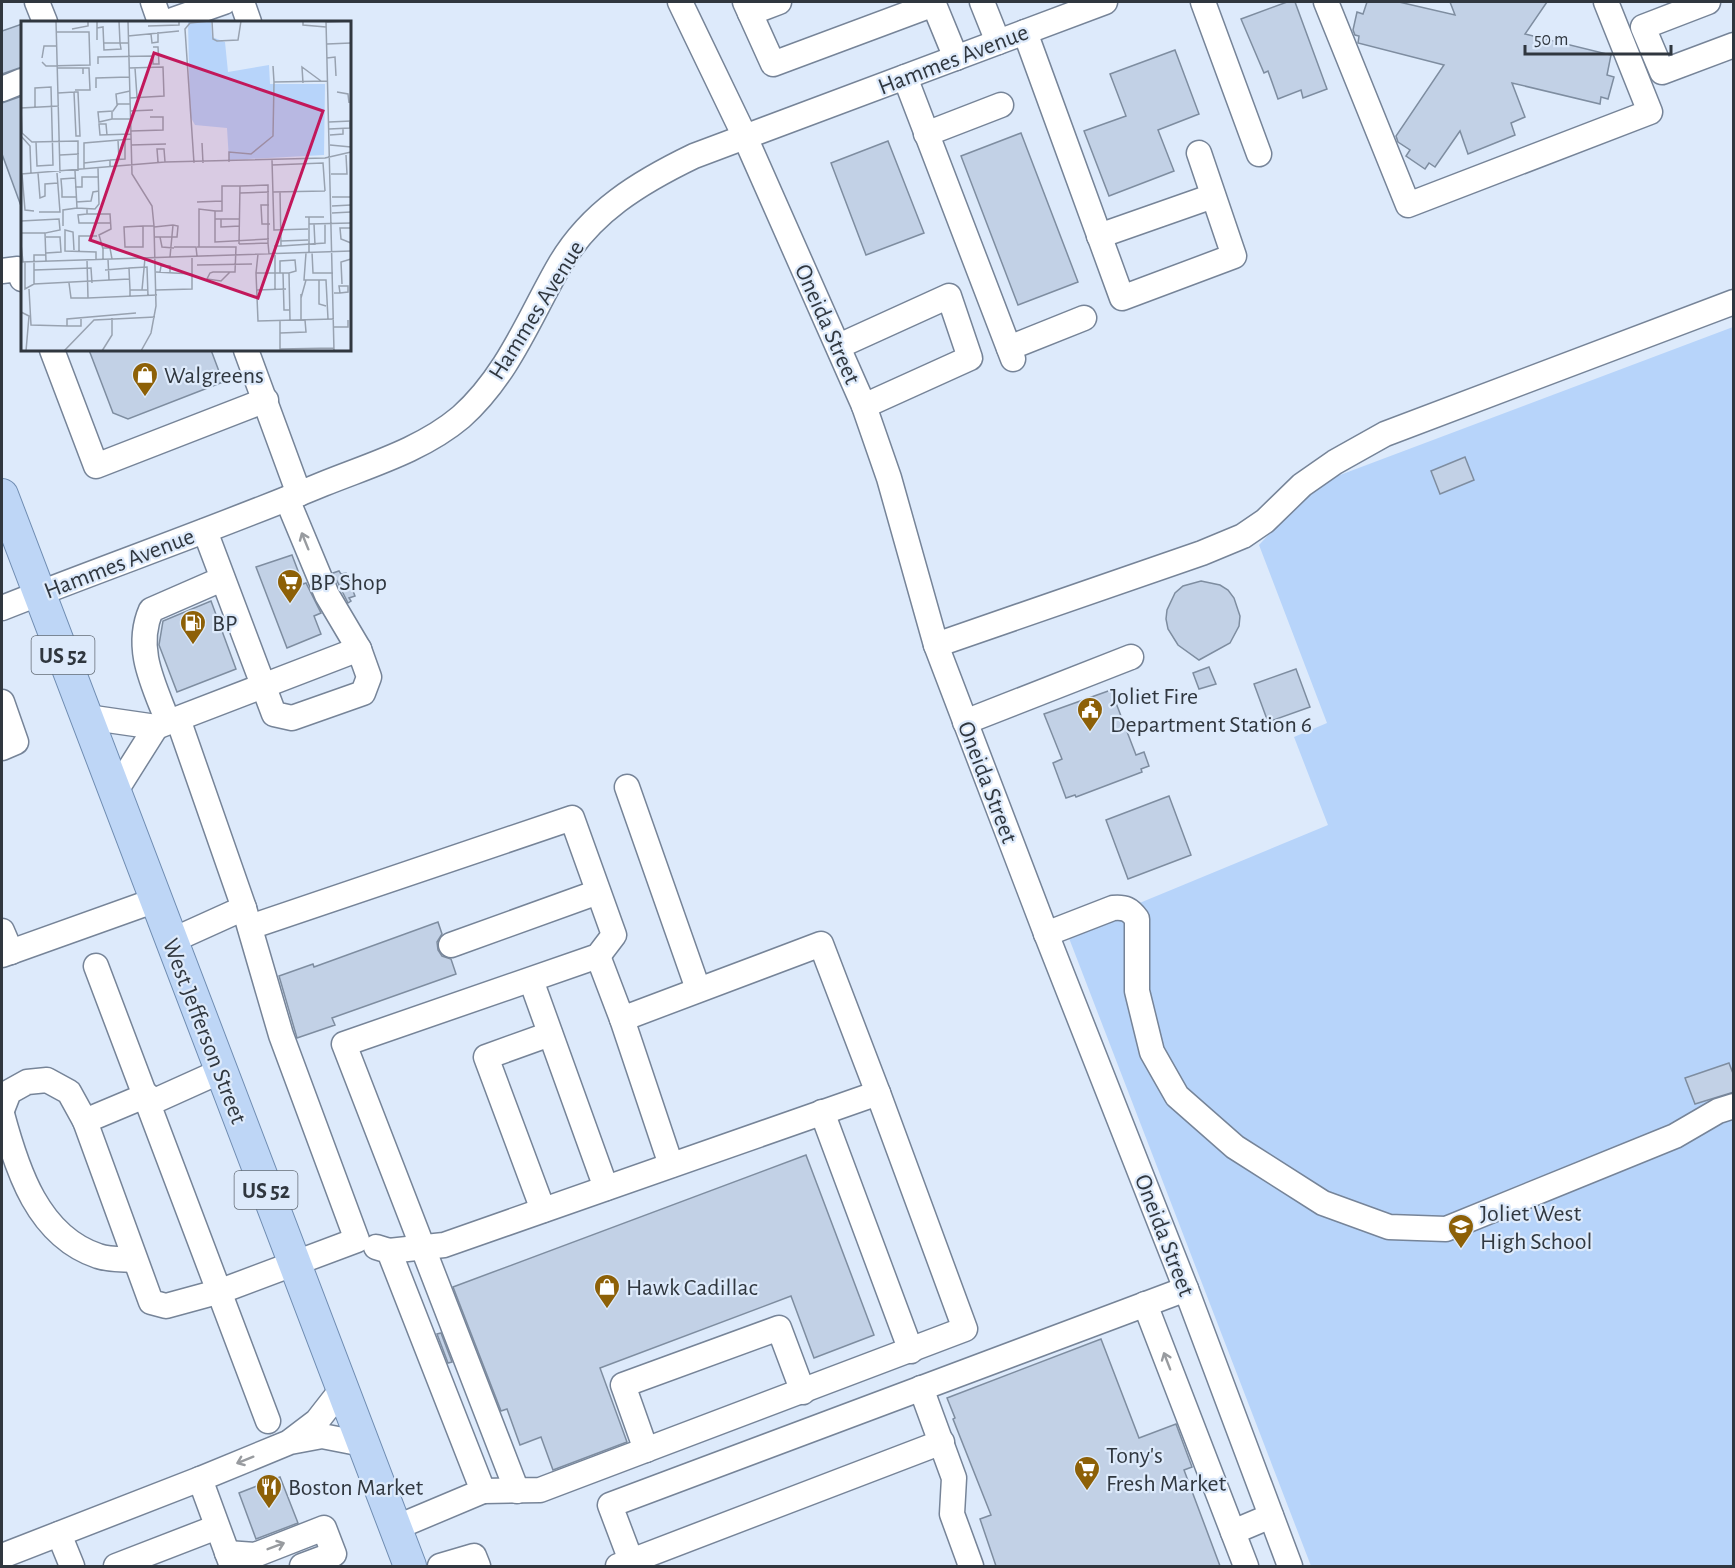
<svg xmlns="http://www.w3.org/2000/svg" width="1735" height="1568" font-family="'Alegreya Sans',sans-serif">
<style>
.green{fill:#b7d4fa}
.building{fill:#c2d1e6;stroke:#7e8da0;stroke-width:1.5}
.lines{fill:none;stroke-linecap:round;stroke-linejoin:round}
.minor-casing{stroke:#768498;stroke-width:27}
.major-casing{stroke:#708db2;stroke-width:34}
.minor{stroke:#fff;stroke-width:24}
.major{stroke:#bed6f6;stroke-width:32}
.oneway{stroke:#989b9f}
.labels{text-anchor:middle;stroke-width:4.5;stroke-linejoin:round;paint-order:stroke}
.shield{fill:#ddeafb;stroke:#646d77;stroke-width:1.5}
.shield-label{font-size:22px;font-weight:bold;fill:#30373f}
.street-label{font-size:24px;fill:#30373f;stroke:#ddeafb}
.poi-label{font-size:24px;fill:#30373f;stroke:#ddeafb;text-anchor:start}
.inset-road{fill:none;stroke:#98a2b0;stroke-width:1.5}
.view{fill:#c2185b;fill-opacity:0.15;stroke:#c2185b;stroke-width:3}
.inset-edge{fill:none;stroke:#30373f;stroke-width:3}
</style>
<rect width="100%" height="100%" fill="#ddeafb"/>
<path class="green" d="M1733,327V1566H1311L1067,933L1328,825L1294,737L1327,723L1259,545L1316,484Z"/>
<g class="building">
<path d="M1287,2H1295L1327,89L1303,98L1301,90L1278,99L1268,71L1264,73L1241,19Z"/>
<path d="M1367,2H1399L1455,15L1450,2H1547L1525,34L1611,55L1607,75L1614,77L1608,99L1601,97L1600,104L1512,83L1525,117L1511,123L1515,135L1468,154L1460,131L1435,167L1429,163L1425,169L1406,156L1410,150L1398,142L1396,136L1444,65L1358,43L1359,36L1355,35L1353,30L1357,12L1363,14Z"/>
<path d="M22,24V67L2,74V31Z"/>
<path d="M1175,50L1199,114L1158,130L1174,171L1109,196L1084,131L1126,116L1110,74Z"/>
<path d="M22,96V205L21,206L2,154V103Z"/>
<path d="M1021,133L1078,282L1018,305L961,156Z"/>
<path d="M888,141L924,233L866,255L831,163Z"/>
<path d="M89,350H211L223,382L128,419L113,413Z"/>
<path d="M1465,457L1474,480L1440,494L1431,471Z"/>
<path d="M292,555L303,584L306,583L321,613L314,616L321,634L287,648L256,567Z"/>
<path d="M339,571L341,574L346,573L355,596L349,598L351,601L348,603L333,573Z"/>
<path d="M1201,581L1220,585L1228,590L1234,598L1240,616L1239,626L1230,643L1199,660L1178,645L1168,629L1166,619L1167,610L1175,593L1183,586Z"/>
<path d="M211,601L236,669L177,692L159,645L163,621Z"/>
<path d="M1209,667L1216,684L1199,689L1193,673Z"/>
<path d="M1296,669L1310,707L1268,722L1254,684Z"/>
<path d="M1111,690L1136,755L1144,752L1149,766L1141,769L1142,772L1076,797L1075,795L1066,798L1053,763L1062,759L1044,714Z"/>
<path d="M1169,796L1191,855L1128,879L1106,820Z"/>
<path d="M438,922L442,934L437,942L438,950L442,956L451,959L456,974L332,1018L335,1025L297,1038L279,976L313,964L314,967Z"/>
<path d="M1729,1063L1734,1076V1092L1695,1104L1685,1078Z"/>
<path d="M806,1155L874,1335L814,1358L791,1296L600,1368L627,1442L553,1470L541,1437L520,1445L507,1409L501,1411L453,1287Z"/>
<path d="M441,1333L452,1362L448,1363L437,1334Z"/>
<path d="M1101,1339L1139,1438L1176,1424L1192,1467L1184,1470L1220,1566H996L980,1519L991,1515L953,1419L955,1418L947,1398Z"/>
<path d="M280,1477L298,1523L256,1539L239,1493Z"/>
</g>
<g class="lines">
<defs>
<g id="minor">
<path d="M37,2L45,22"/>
<path d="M153,2L160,22"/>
<path d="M242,2L249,22"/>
<path d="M680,2L745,137L864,406L889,478L936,645L1047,936L1186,1289L1290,1566"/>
<path d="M745,2L773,64L934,4"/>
<path d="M933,2L956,58"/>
<path d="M982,2L998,42"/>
<path d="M1203,2L1259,154"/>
<path d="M1326,2L1408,205L1650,112L1606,2"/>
<path d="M1708,2L1643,27L1662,72L1734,45"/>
<path d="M750,13L779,2"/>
<path d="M167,22L224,2"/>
<path d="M1025,32L1122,298L1234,256L1199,153"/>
<path d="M905,77L1013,359"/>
<path d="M2,89L22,81"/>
<path d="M926,134L1001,105"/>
<path d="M1099,236L1213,196"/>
<path d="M2,271L18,269L22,279"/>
<path d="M839,346L949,296L970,358L864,406"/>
<path d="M1009,348L1084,318"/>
<path d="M52,350L96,466L266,400"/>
<path d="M246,350L299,494"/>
<path d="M205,531L274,714L292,718L363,693L369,677L359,649L327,595L287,499"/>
<path d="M2,608C108,566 217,528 323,484C370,465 422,450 461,417C508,375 529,318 559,266C590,212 640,182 694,156L1105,2"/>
<path d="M936,645L1202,553L1243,536L1265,521L1302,485L1335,462L1385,434L1734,302"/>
<path d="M2,702L16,742L2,748"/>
<path d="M87,717L156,727L359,649"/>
<path d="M168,722C154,685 134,649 151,610L222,579"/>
<path d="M965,722L1131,657"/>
<path d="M627,787L698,989"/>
<path d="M115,792L156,727"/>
<path d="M250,927L572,818L614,935L598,956L344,1044L517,1491"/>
<path d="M2,931L11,952"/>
<path d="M1046,934L1113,908C1125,907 1130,909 1137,919V991L1152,1052L1177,1096L1235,1147L1323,1203L1389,1227L1446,1229L1675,1136L1718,1111L1734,1106"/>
<path d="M171,941L244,908L178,719"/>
<path d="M451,945L598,892"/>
<path d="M2,955L156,900"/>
<path d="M598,956L622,1019L821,944L878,1093"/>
<path d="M96,966L268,1421"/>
<path d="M531,980L606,1188"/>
<path d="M622,1019L671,1165"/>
<path d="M150,1103L221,1071"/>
<path d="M2,1110L9,1092L27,1082L47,1080L69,1092L85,1121L151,1302L166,1306L221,1291L357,1240L281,1035L244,908"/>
<path d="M822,1112L911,1351"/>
<path d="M2,1114C17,1170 38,1236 98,1256C109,1260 124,1259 135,1260"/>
<path d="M85,1121L147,1095"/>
<path d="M543,1210L486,1057L550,1034"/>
<path d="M376,1247L389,1251L483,1491L395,1528"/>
<path d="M389,1251L444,1245L878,1093L965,1329L540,1490L483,1491"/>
<path d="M1145,1304L1246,1566"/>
<path d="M921,1388L954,1478L952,1514L971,1566"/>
<path d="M292,1440L317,1421L342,1389"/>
<path d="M646,1450L623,1385L779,1328L803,1392"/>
<path d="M200,1479L290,1442L322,1436L363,1444"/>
<path d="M1233,1532L1271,1516"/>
<path d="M59,1534L72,1566"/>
<path d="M227,1553L255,1555L324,1528L334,1554L302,1566"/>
<path d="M2,1556L200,1479L232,1566"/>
<path d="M116,1566L217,1527"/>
<path d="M440,1566L474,1556L478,1566"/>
<path d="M618,1566L942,1442"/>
<path d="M633,1566L610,1505L1186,1289"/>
</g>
<path id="major" d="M2,495L410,1566"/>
</defs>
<use href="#minor" class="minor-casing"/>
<use href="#major" class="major-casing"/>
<use href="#minor" class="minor"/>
<use href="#major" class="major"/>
</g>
<defs><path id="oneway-shaft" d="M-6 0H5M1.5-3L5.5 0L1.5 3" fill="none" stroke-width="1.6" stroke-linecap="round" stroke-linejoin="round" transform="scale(1.5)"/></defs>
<g class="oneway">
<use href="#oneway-shaft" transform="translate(305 541) rotate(-112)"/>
<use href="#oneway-shaft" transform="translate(1167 1361) rotate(-111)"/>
<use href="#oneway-shaft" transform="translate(245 1460) rotate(158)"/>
<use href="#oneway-shaft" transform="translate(276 1546) rotate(-21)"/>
</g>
<defs>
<symbol id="shop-pin" viewBox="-11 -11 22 30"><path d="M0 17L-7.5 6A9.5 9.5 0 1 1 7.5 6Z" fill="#8d6007" stroke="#ddeafb"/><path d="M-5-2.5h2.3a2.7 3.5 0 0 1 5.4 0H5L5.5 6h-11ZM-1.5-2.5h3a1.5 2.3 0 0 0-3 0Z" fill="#fff"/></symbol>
<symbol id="supermarket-pin" viewBox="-11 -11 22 30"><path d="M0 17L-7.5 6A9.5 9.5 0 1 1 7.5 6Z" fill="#8d6007" stroke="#ddeafb"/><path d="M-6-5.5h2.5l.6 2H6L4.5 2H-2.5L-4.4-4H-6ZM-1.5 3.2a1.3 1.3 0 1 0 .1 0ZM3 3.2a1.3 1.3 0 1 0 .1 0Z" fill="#fff"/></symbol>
<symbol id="fuel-pin" viewBox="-11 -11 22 30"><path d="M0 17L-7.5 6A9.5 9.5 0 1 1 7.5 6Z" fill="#8d6007" stroke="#ddeafb"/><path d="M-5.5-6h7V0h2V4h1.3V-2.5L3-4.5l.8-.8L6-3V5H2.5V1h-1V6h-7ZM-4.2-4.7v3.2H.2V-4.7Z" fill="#fff"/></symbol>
<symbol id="civic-pin" viewBox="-11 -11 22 30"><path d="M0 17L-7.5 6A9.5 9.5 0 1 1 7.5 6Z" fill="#8d6007" stroke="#ddeafb"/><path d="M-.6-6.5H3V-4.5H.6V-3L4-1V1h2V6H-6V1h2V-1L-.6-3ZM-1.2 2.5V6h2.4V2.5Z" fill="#fff"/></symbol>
<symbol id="school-pin" viewBox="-11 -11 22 30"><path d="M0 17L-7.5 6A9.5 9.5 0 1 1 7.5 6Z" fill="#8d6007" stroke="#ddeafb"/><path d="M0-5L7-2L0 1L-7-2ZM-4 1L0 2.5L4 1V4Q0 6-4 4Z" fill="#fff"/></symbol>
<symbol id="restaurant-pin" viewBox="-11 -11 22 30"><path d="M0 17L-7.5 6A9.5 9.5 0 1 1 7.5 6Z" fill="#8d6007" stroke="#ddeafb"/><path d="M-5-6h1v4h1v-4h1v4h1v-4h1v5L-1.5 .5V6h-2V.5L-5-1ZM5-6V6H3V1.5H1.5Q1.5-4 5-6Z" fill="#fff"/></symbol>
</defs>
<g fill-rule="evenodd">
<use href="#shop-pin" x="130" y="360" width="30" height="40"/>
<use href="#supermarket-pin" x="275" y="567" width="30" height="40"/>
<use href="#fuel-pin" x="178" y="608" width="30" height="40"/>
<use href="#civic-pin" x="1075" y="695" width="30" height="40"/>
<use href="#school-pin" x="1446" y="1212" width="30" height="40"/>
<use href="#shop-pin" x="592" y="1272" width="30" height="40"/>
<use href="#supermarket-pin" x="1072" y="1454" width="30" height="40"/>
<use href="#restaurant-pin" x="254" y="1472" width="30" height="40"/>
</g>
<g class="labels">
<g class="shield">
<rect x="31.5" y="636" width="63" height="38" rx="4.5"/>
<rect x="234.5" y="1171" width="63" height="38" rx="4.5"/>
</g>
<g class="shield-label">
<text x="63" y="663">US 52</text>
<text x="266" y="1198">US 52</text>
</g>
<g class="street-label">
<text transform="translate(953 59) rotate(-21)" y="8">Hammes Avenue</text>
<text transform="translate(536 310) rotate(-58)" y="8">Hammes Avenue</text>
<text transform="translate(828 324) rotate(66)" y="8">Oneida Street</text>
<text transform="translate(119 563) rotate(-21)" y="8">Hammes Avenue</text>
<text transform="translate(988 782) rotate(69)" y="8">Oneida Street</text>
<text transform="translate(205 1031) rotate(69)" y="8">West Jefferson Street</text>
<text transform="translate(1165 1235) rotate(69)" y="8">Oneida Street</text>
</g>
<g class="poi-label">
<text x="164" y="383">Walgreens</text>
<text x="310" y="590">BP Shop</text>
<text x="212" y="631">BP</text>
<text x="1110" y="704">Joliet Fire<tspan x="1110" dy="28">Department Station 6</tspan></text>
<text x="1480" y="1221">Joliet West<tspan x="1480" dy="28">High School</tspan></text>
<text x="626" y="1295">Hawk Cadillac</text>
<text x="1106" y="1463">Tony's<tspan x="1106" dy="28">Fresh Market</tspan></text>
<text x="288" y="1495">Boston Market</text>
</g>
</g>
<g transform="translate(21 21)">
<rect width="330" height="330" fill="#ddeafb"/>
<path d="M167,0H190L191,16L204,21L207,51L248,44L249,63H304L303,134L208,139L206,107L174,104L169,95Z" fill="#b7d4fa"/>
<path class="inset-road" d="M35,0L39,152M76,0V19M107,0L111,153L131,185L133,205L135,285L130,312L120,330M191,0L192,18L196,20L217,19L220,0M282,0V4L305,6M305,0L313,330M305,1L330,0M127,5L158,4V0M76,7L82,6L83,29L100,28L99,22H107M51,8L67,5V0M130,13L131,22L137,21V11M107,15L158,10M83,22H99L98,0M306,23L330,22M21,37L23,25H36M306,37L314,36L315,55M21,41L25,45L69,44L68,11H35M77,43V36L132,35V43H138L137,26H132M252,45L253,61L307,60M36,47H62M108,47L142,46L143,75L109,77M114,47L116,76M282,62L281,46L300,60M75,67V57L108,56M54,69H69L68,47H62V53M109,70L95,73L96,83H109M316,71L327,73L328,82M37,72L53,71L55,115H59L57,71H53M38,85L0,87L1,112L11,121L57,120V150M14,87V67L30,66L32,144L16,145L15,121M91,90V98H110M109,90L132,89M91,98L78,101L77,91L92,90L97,83M308,101L330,100M308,108L329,107V100M110,110L142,109V96H129M86,114L85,103H78L79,114L110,113M309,114L322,113V107M0,115L9,125L10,153M97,119L98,139M181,122L182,142M110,124L145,123M309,124L330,126M39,134L58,133M89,139L104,138V119M251,139L253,209L287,208M137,141L136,128H143L144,141M208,141V131L230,133L252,115L253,61M63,142L89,139V146M173,142L164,8L169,2L188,0M251,144L302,142L304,170M63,149V122L110,118M54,150L56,187L74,188L78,183L77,147M17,152L19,177L24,175V163L37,162M0,153L144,141L304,137L330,131M1,153L4,189L13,190M310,153H326L325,134M54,157L40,158L41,170V176H55M54,166H61V156H77M252,171L304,170M219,172L248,171M311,176H330M55,181L70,180L72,171L78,170M176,181L201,180M248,184H240L241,203H249M311,185L330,184M66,188V193H89L90,208L78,214L82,228M194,190H201V165H219M18,191H39L36,152M311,192L330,191M66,193L57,194L58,202H90M284,196H303M194,198H219M200,198V206L219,205M0,200L38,198L39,209L24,212L25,240M288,203L330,202M293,203L294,224M42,205V189L56,187M122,205V226H104L103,206L122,205H133M133,206L152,204M330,207H319L320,218L330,222M0,212H24M25,216H39L40,231L25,232M133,216H156L157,205L152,204M139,216L141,226L153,227M260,220L287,219M0,223L2,241M218,223L219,165L247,164V222M218,223L247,222L248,233M260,225L304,222V202M153,226H175L176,235M176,226H215L214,251H192L189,252L186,258L200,260L209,251M178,226V188L194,190V221L248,218M53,229L52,211L44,209V230L75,231V239M58,231V215H76M291,231L292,252H312M285,232L283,259H305L307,298M288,232V196M149,236L152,204M82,238V227H89L91,238M87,238L88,259M66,239L67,277L136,274M0,241L330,230M4,241V268L13,263L108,258M176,244L231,243M13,249L70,247L71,262M84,249L108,247M135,251L171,253M139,251L140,245H149V251M235,252L237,233M259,252V240L274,239L275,250L268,252H235L237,300L313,298M262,252L263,289H269M268,252L269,299M298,259V283L305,285M48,262L50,277H67M13,263V234H25M321,263L320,241L330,238M8,268L10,304L46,305V298L115,292M254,268V225H260L259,171M109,269L108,247L126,246L127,275M121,269L124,237M135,269L171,268V235M236,269L265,268M313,272H319L327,271V265H318L319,272M109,275V269H126M280,277L285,259M0,291L8,295L5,330M259,299V328L313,327M280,299V273M46,305H60V298M313,306H327V299M259,312L285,311L284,299M43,330L73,299L134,296M81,330L91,314V297"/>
<path class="view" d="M133,32L302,90L237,277L69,219Z"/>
<rect width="330" height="330" class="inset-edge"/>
</g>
<rect width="1735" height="1568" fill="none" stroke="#30373f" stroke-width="6"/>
<path d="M1525 45v9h146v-9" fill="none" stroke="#30373f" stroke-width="3"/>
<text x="1534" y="45" font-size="18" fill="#30373f" stroke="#ddeafb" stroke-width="4.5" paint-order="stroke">50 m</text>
</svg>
